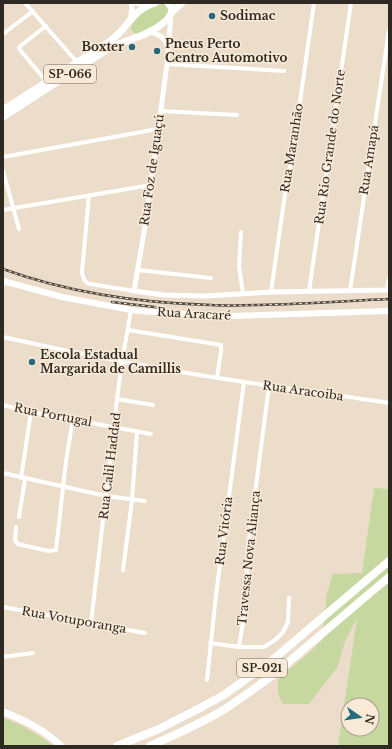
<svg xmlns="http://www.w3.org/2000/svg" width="392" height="749" font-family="'Libre Baskerville',serif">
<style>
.green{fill:#c6d7a0;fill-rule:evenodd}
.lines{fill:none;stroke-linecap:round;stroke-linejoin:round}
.minor{stroke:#fff;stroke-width:4}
.tertiary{stroke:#fff;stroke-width:5}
.secondary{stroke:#fff;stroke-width:6}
.primary{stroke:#fff;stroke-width:7}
.trunk{stroke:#fff;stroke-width:7}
.motorway{stroke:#fff;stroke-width:8}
.rail-casing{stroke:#504a41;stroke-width:2.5}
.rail{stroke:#f9ead8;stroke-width:1;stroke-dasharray:3;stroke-linecap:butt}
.poi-dot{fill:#286a7d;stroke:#f9ead8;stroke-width:1.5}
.labels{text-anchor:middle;stroke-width:3;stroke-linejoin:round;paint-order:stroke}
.shield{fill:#f9ead8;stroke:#6b6359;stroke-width:1}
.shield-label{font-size:11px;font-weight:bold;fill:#2e2922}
.poi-label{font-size:12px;font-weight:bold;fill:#2e2922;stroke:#f9ead8;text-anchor:start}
.street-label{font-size:12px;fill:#2e2922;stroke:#f9ead8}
</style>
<rect width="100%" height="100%" fill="#ecddcb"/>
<g class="green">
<path d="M162,4H166L169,10C163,24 149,29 137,34L134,33L131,29C134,14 149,8 162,4Z"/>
<path d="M374,488L389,489V746H338L357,618L345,642L337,668L324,684L309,704H283L278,694V681L281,676L308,654L322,640L327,593L333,574L362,573ZM348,705H372V729H348Z"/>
<path d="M3,718C22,724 38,735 54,746H3Z"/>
</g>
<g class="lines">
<g class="minor">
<path d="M25,3L77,62"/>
<path d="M46,26L19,47L20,50L47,82"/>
<path d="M3,34L33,11"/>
<path d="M167,64L284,71"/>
<path d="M161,111L237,115"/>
<path d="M3,157L158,129"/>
<path d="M3,171L19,229"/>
<path d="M89,195L82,272C83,278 84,282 90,284L134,291"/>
<path d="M3,210L151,185"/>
<path d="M241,232L239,266L243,294"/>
<path d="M138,270L211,278"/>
<path d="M387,290L389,278"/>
<path d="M309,291L351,3"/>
<path d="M350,291L389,30"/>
<path d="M271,292L285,194L294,144L314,3"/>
<path d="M128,330L221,345V351L217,378"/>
<path d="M3,337C74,353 146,367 218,378C275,387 332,394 389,403"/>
<path d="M269,386L248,547L245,610L239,647H264L275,640L283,632L288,622L289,598"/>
<path d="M117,399L153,405"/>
<path d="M3,405L31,412L151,434"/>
<path d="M3,473L106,496L145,501"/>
<path d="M21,478L31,412"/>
<path d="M19,517L25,479"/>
<path d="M16,527L15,540L18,544L48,551L56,550L66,461L73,419"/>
<path d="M123,570L132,500L137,432"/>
<path d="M3,607L145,633"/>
<path d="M91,623L117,399L122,362L131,310"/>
<path d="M210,643L239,647"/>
<path d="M3,657L33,653"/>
<path d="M207,680L216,595L244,382"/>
</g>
<g class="tertiary">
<path d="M136,3L143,5L149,4"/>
<path d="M171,15L167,64L146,220L134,291L164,295L205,296L271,292L389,290"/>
<path d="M130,20L132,8L131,3"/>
<path d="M149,32C159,34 164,37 168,46"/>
</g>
<path class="secondary" d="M3,281L62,297L131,310L163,313L233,316L389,311"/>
<g class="primary">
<path d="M168,3L171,7L172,12"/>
<path d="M3,110L109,42C114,38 119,34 123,29C133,17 139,8 155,3"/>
<path d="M3,117L111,47L143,35L155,29L167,20L172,12L182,3"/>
</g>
<path class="trunk" d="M3,712C25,720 44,730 61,746"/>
<g class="motorway">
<path d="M117,746L159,729L200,708L224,695L270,662L389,561"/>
<path d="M150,746C175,735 202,723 225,709C243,697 261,684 278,671L389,577"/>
</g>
<defs>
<g id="rail">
<path d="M3,269C69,293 141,303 211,305C227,306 243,305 259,305C302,304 346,301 389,299"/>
<path d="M112,302L163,308"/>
</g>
</defs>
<use href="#rail" class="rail-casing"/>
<use href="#rail" class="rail"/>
</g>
<g class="poi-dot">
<circle cx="212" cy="16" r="4"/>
<circle cx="132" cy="47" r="4"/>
<circle cx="157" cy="51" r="4"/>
<circle cx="32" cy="362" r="4"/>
</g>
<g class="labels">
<g class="shield">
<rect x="44" y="65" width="52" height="18" rx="3"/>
<rect x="237" y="659" width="50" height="18" rx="3"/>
</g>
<g class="shield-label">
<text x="70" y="78">SP-066</text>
<text x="262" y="672">SP-021</text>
</g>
<g class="poi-label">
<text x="220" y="20">Sodimac</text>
<text x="165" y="48">Pneus Perto<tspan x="165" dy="14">Centro Automotivo</tspan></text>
<text x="124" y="51" text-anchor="end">Boxter</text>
<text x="40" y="359">Escola Estadual<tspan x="40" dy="14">Margarida de Camillis</tspan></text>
</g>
<g class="street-label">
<text transform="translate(330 147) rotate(-82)" y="4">Rua Rio Grande do Norte</text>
<text transform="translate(292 148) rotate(-81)" y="4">Rua Maranhão</text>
<text transform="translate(369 160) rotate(-81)" y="4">Rua Amapá</text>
<text transform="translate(152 170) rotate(-82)" y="4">Rua Foz de Iguaçú</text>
<text transform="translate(194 314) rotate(3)" y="4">Rua Aracaré</text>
<text transform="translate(303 391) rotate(8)" y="4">Rua Aracoiba</text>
<text transform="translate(53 415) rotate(11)" y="4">Rua Portugal</text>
<text transform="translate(110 466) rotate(-83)" y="4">Rua Calil Haddad</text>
<text transform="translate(224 531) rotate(-83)" y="4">Rua Vitória</text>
<text transform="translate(249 558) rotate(-84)" y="4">Travessa Nova Aliança</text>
<text transform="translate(74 620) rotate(10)" y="4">Rua Votuporanga</text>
</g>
</g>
<rect width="392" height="749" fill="none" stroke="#2e2922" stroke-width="8"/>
<g transform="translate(360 717) rotate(103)"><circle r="19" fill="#f9ead8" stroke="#a89d8f"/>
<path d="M0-3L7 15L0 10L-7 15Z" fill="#286a7d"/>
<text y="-6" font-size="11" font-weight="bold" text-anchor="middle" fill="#2e2922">N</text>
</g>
</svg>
